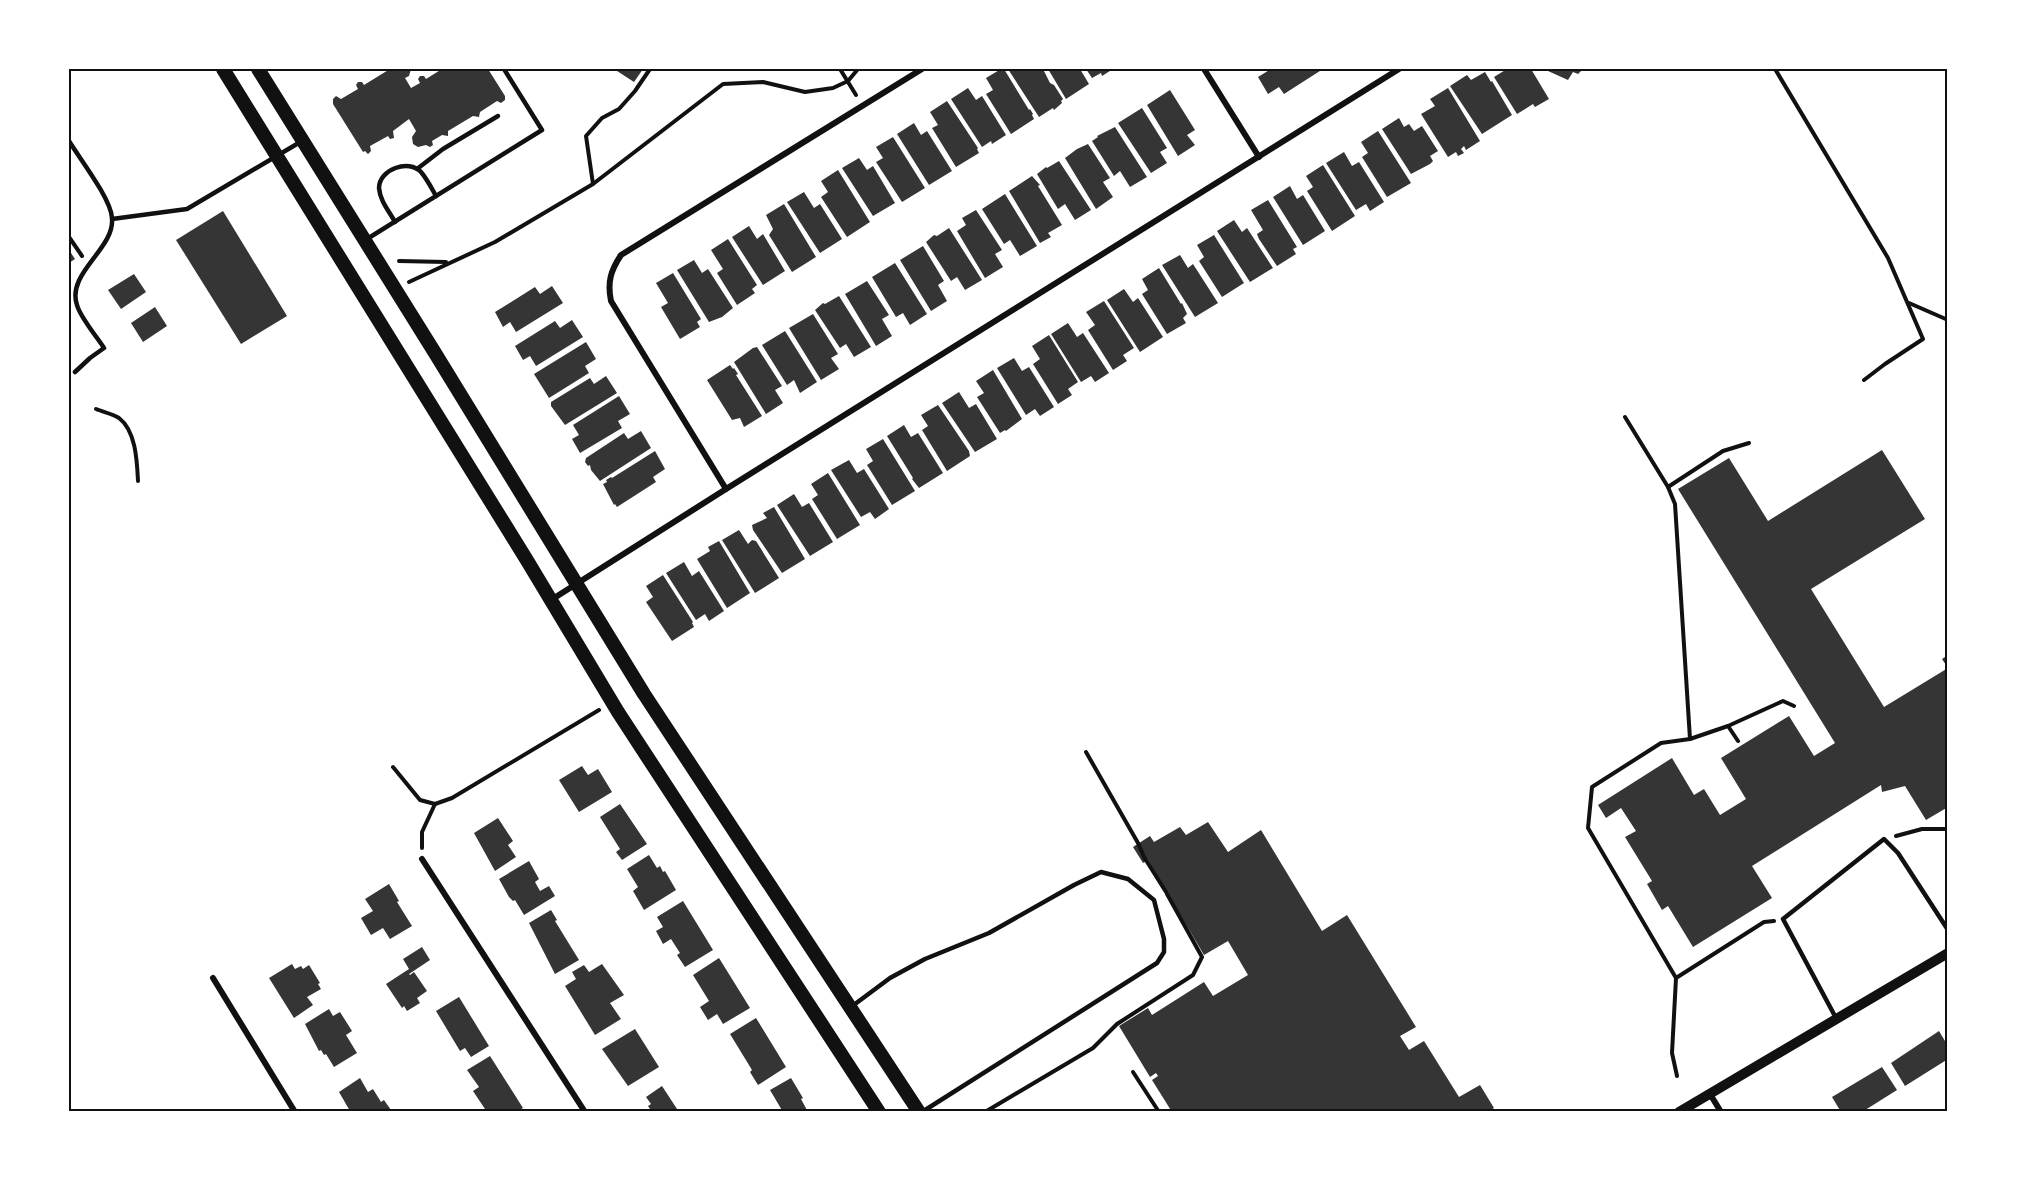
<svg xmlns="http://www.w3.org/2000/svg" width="2017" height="1181" font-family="Mulish,sans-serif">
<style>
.building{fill:#353535}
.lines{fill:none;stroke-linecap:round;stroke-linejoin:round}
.path{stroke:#111;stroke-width:4}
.service{stroke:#111;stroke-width:4.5}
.minor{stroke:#111;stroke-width:6}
.tertiary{stroke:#111;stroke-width:10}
.primary{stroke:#111;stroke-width:14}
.neatline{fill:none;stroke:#111;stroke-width:2}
</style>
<rect width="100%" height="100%" fill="#fff"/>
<g class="building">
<path d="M390,69H411L409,76L405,78L411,88L420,83L418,79L420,76H424L426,79L442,69H488L505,96V100L501,103L497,101L480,112L479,117L473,116L448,131V136L442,135L432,141L433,145L430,147L426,145L418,147L413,144L412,137L416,131L409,119L393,131L394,138L390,139L388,136L370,146L371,151L368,154L365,151L363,152L333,104V99L336,96L341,99L358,89L356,85L358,82H362L364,85Z"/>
<path d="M614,69H643L634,82Z"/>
<path d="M1001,69H1004L1029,110L1030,109L1033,114L1032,115L1034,119L1011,134L986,94L993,90L986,78Z"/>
<path d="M1008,69H1043L1050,83L1054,85L1063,99L1061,101L1062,103L1054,110L1053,108L1039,117Z"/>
<path d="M1048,69H1080L1089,84L1066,99Z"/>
<path d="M1086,69H1113L1102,76L1101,73L1092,78Z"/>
<path d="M1271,69H1323L1284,94L1279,87L1268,94L1258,77Z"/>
<path d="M1507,69H1531L1549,99L1535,107L1533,104L1517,114L1494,77Z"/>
<path d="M1549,69H1583L1578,74L1573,72L1568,80L1548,71Z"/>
<path d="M1485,72L1491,82L1492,81L1512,115L1482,134L1450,86L1467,75L1471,80Z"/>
<path d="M968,88L976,100L982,96L1006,135L992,144L991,141L982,147L951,99Z"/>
<path d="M1448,88L1480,141L1466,150L1464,146L1461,149L1464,153L1458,156L1456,152L1448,157L1421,114L1435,106L1430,99Z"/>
<path d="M1170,90L1195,130L1187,135L1195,145L1178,156L1147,105Z"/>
<path d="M947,101L978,148L977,149L979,153L956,167L932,128L938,125L930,112Z"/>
<path d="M1142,108L1167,148L1160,152L1167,163L1151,173L1118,123Z"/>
<path d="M1399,118L1404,127L1409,124L1414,131L1422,126L1438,151L1430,156L1433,161L1430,164L1411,174L1382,129Z"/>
<path d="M914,123L921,135L927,131L952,171L929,185L897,134Z"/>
<path d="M1115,127L1147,177L1130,187L1120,171L1114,176L1092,141L1098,137L1097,136Z"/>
<path d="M1378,131L1411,183L1387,197L1362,157L1368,153L1361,142Z"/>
<path d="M893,137L925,188L902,202L876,162L883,158L876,147Z"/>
<path d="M1088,144L1110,178L1103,182L1113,197L1096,209L1065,158L1077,149Z"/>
<path d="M1344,152L1352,166L1359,162L1384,202L1370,211L1366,204L1356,210L1326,163Z"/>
<path d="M859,158L867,170L873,166L895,203L873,216L842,168Z"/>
<path d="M1059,161L1091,210L1075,220L1065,204L1058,209L1037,174L1046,167L1047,168Z"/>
<path d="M1323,165L1355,216L1332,231L1307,191L1313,187L1306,176Z"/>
<path d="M838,170L870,222L847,237L821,197L828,192L821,181Z"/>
<path d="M1032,176L1040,185L1038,186L1062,225L1048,233L1051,237L1040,243L1009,191Z"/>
<path d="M1290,186L1297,199L1303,195L1325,231L1303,245L1273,197Z"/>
<path d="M804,192L814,208L820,204L842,239L820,253L787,202Z"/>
<path d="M1005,194L1037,246L1020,256L1010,240L1004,244L982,209Z"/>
<path d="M1268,200L1297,247L1293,249L1296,254L1277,266L1259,239L1257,234L1263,230L1251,210Z"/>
<path d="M784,204L816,257L792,272L769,235L773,229L766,215Z"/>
<path d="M976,210L1002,250L995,254L1003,267L985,278L957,231L966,225L962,218Z"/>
<path d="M223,211L287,316L241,344L176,240Z"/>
<path d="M1234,220L1242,232L1247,228L1273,268L1250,282L1217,231Z"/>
<path d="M749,226L757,239L763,234L785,271L763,285L732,237Z"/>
<path d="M949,228L982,280L965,290L957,277L951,281L926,242L934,235L937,236Z"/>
<path d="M1214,235L1244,283L1222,297L1199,261L1204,257L1197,245Z"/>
<path d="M728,239L757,285L752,289L755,293L737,305L717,273L723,269L711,250Z"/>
<path d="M923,246L944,281L938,285L947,301L931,311L900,260Z"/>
<path d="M69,250L75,259L69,263Z"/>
<path d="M1180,255L1188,268L1193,264L1218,303L1195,317L1162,265Z"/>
<path d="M694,260L702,273L708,269L733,308L722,317L709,322L677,270Z"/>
<path d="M895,263L927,314L910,325L903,313L896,317L872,277Z"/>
<path d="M1159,268L1181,304L1182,303L1187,314L1183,318L1186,323L1167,334L1142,294L1148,290L1142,279Z"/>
<path d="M673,273L701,319L697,322L700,327L680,339L661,307L668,303L656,283Z"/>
<path d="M134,274L146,292L121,309L108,290Z"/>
<path d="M867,281L889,315L882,319L892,336L876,346L845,294Z"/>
<path d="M552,286L563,303L516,332L510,322L503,327L495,312L535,287L540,294Z"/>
<path d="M1124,289L1133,302L1138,298L1163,337L1140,352L1107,300Z"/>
<path d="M839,296L871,347L854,357L846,344L840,348L815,310L823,303L825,304Z"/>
<path d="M1104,301L1134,348L1123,355L1127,361L1113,370L1088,330L1095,325L1086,312Z"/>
<path d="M155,307L167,326L143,342L131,323Z"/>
<path d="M813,314L838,354L831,358L839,369L821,380L789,328Z"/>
<path d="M572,320L583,337L536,366L530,356L523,360L515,346L555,321L560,328Z"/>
<path d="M1068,323L1077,337L1083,333L1109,373L1095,382L1091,376L1081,382L1051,334Z"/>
<path d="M785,331L817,382L800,393L794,380L787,385L762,345Z"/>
<path d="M1049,335L1078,382L1068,389L1072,395L1058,404L1033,364L1040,359L1032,346Z"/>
<path d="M586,342L596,359L585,366L589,373L549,398L534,374Z"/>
<path d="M757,347L782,386L775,390L783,403L766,414L734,362L753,348Z"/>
<path d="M1014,358L1022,371L1029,367L1054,407L1040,416L1035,409L1026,415L997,368Z"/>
<path d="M730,365L733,369L734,368L738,374L736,375L762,416L744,427L740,418L732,420L707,380Z"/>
<path d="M993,370L1022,419L1006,431L1005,430L1000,433L977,397L984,393L976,381Z"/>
<path d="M606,376L617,393L565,425L551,406V402L590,378L594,384Z"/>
<path d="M959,392L969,408L976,404L997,439L975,452L942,403Z"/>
<path d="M619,396L630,414L618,421L622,428L580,453L572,439L579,435L573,425Z"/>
<path d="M938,405L969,451L970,456L947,471L922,430L928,426L921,415Z"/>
<path d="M904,425L911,437L918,433L943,473L919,488L912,479L913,478L887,436Z"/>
<path d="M641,431L651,448L600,481L591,470L590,465L588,466L585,462L586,458L624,433L628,439Z"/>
<path d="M883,439L915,491L892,505L867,465L873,461L866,449Z"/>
<path d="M1882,450L1925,519L1811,589L1884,707L1948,668L1942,659L1948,655V807L1926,820L1905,786L1882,792L1881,785L1752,866L1772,898L1693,947L1668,906L1662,910L1647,884L1652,881L1625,837L1636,831L1621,808L1606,818L1598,805L1672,758L1694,795L1704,789L1720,815L1746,799L1721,758L1789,716L1814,756L1835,743L1678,489L1729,458L1768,521Z"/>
<path d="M655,451L665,469L653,477L656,482L617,507L615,504L614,505L603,484L607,482L606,480L611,477L612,478Z"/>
<path d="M849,460L857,473L864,469L889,509L875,519L870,512L861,517L831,470Z"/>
<path d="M828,473L860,525L837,539L812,499L818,495L811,484Z"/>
<path d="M794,494L802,507L809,503L833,542L810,556L777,505Z"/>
<path d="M774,507L805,559L782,573L753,530L752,525L767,518L763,513Z"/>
<path d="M739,530L748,544L752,540L756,541L779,578L755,593L722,540Z"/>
<path d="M719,541L750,593L727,608L697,559L710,551L708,547Z"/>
<path d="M684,562L692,576L699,571L724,611L709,621L705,614L696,620L666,573Z"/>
<path d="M663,575L693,622L692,623L694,627L672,641L646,602L653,597L646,586Z"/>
<path d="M582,766L588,775L598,769L612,792L579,812L559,780Z"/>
<path d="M620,804L647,844L622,860L616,852L620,849L600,817Z"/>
<path d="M498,818L513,841L508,845L516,857L495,871L474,833Z"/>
<path d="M1208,822L1228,852L1261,830L1322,931L1347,915L1416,1027L1400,1036L1409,1050L1424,1041L1459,1097L1480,1085L1494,1108L1488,1112H1172L1152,1080L1158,1076L1156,1073L1150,1077L1119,1026L1148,1008L1152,1015L1204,982L1213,996L1248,975L1228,941L1204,955L1148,860L1143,863L1133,847L1150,836L1154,842L1180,827L1186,835Z"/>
<path d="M649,855L657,868L660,866L663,872L665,871L676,890L644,910L633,891L638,887L627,869Z"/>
<path d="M529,861L539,879L535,882L540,891L549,886L555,896L524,915L515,900L513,901L509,897L499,879Z"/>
<path d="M389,884L399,901L397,902L412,926L390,939L383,928L371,935L361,918L373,911L365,899Z"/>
<path d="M683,901L713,950L685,967L677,955L680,953L671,939L663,944L656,931L663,927L657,917Z"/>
<path d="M551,910L557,920L555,921L579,960L555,974L529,923Z"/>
<path d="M422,947L430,960L409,974L410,975L414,972L427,991L417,998L420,1003L407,1011L404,1006L402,1008L386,984L409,969L403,959Z"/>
<path d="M719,958L750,1008L723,1024L717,1014L708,1020L700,1007L709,1001L693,975Z"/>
<path d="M292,964L295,969L301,966L303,969L309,965L320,983L318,984L321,989L307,997L313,1005L294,1018L269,978Z"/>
<path d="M602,964L624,995L610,1003L621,1019L595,1035L565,986L576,979L572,972L584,965L589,972Z"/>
<path d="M459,997L489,1046L471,1057L465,1048L460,1051L436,1011Z"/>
<path d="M329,1009L333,1016L340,1012L352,1031L346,1035L357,1053L334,1067L326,1054L324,1055L321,1050L319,1051L305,1024Z"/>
<path d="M756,1018L786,1067L758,1085L750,1072L752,1070L730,1034Z"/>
<path d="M635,1029L659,1067L628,1086L602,1049Z"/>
<path d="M1939,1031L1948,1046V1059L1905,1086L1891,1063Z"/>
<path d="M490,1056L523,1108L516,1112H487L473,1091L479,1087L467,1070Z"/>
<path d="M1882,1067L1897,1090L1862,1112H1841L1832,1097Z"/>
<path d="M360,1078L368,1092L373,1089L381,1102L384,1100L391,1110L388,1112L350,1111L339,1092Z"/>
<path d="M791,1078L803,1098L801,1099L808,1112H783L770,1090Z"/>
<path d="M662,1086L679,1112H652L648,1106L651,1104L646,1097Z"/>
</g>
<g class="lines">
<g class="path">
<path d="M840,69L856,95"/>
<path d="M1775,69L1888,258L1923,339L1885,364L1864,380"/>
<path d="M593,184L586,136L602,118L619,109L635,91L650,69"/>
<path d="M69,237L82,256"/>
<path d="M399,261L446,262"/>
<path d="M409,282L495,242L593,184L723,84L763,82L805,92L833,88L848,81L858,69"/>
<path d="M1909,303L1948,320"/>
<path d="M96,409C103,412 113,414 119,418C136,431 137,461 138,481"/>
<path d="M1625,417L1668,487L1675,504L1690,739L1728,726L1738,741"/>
<path d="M1668,487L1723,451L1749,443"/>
<path d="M1728,726L1783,701L1794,706"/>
<path d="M1086,752L1138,843L1144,857L1166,892"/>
<path d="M393,767L420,800L435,804L452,798L599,710"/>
<path d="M1896,836L1922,829H1948"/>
<path d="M422,848V832L435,804"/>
<path d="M1676,978L1588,828L1592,787L1661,743L1690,739"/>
<path d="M1133,1072L1159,1112"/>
<path d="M1677,1076L1672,1053L1676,978L1764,922L1774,921"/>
<path d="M985,1112L1093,1048L1117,1024L1193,975L1202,957L1167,894"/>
</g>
<g class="service">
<path d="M69,141C80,159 111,199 112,218C115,249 66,273 77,305C80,317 97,337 104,348L90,358L75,372"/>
<path d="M417,169L443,149L498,116"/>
<path d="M112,219L187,209L302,141"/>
<path d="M395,222C389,211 380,201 379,188C379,169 409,159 421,172C427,179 432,189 436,196"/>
<path d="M367,239L542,130L504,69"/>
<path d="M851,1007L890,978L925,959L989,933L1074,885L1101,872L1128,879L1154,900L1164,939V952L1157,963L922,1112"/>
<path d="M1836,1018L1783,919L1884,839L1898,853L1948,930"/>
</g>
<g class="minor">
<path d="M1204,69L1259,157"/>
<path d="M726,489L611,301C607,282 611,270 621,255L922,69"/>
<path d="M551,600L726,489L1399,69"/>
<path d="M422,859L585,1112"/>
<path d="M213,978L295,1112"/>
<path d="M1710,1094L1721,1112"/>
</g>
<path class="tertiary" d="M1679,1112L1948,953"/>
<g class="primary">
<path d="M223,69L528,562L618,712L879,1112"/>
<path d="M258,69L435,353L644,694L919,1112"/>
</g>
</g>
<rect width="2017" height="1181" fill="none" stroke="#ffffff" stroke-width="141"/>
<rect x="70" y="70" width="1876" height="1040" class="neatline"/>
</svg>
